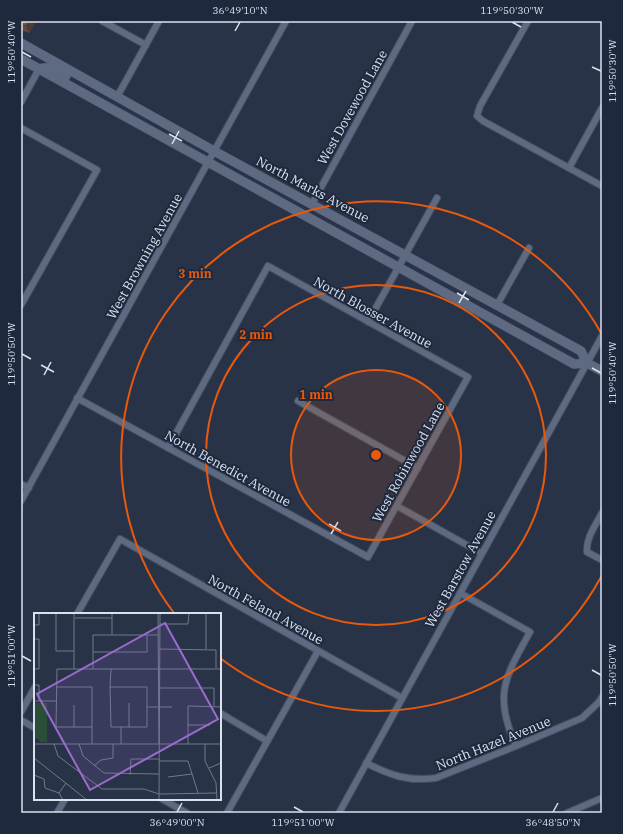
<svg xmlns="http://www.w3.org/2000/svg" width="623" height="834" font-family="'IBM Plex Serif',serif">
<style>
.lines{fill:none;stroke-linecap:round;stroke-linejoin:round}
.minor-casing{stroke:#464e5f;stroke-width:8}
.secondary-casing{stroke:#464e5f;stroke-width:10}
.minor{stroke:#5e6a81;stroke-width:6}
.secondary{stroke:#5e6a81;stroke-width:9}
.wall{fill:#604940}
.shaded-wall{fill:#4e3c34}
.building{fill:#70554b;stroke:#4e3c34}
.ticks{fill:none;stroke:#dbe1ef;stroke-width:1.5}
.ring{fill:none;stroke:#e8590c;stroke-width:2}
.labels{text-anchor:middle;stroke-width:4;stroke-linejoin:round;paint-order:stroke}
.street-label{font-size:13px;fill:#dbe1ef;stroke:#1f293d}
.inset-road{fill:none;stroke:#70798b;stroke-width:1}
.view{fill:#9d6bd0;fill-opacity:0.15;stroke:#9d6bd0;stroke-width:2}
.inset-edge{fill:none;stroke:#dbe1ef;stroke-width:2}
.centre{fill:#e8590c;stroke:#1f293d;stroke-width:2}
.ring-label{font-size:12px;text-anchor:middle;font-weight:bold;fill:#e8590c;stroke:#1f293d;stroke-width:4;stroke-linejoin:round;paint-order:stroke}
.neatline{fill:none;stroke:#dbe1ef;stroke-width:1.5}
.ticks-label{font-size:10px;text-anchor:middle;fill:#dbe1ef}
</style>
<rect width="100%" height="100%" fill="#293348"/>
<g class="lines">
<defs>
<g id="minor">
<path d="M102,21L146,45"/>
<path d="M528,21L480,106L477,116L483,121L602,186"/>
<path d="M117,97L159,21"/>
<path d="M21,102L39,69"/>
<path d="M21,128L97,170L21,305"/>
<path d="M569,168L602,108"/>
<path d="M312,204L412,21"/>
<path d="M497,305L529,248"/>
<path d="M368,322L437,198"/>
<path d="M77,398L368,557L468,377L268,266L168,448"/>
<path d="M298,401L418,468"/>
<path d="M21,484L29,488"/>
<path d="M21,501L286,21"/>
<path d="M397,506L481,553"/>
<path d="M602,513C595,526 586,538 587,552L602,560"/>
<path d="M460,593L530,632C505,677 493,695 516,746"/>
<path d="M77,614L120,539L402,698"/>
<path d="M21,712L35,687"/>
<path d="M220,713L267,741"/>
<path d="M21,720L35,728"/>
<path d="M366,763C390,775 408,782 436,778L516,746L582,718L599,702L602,697"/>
<path d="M162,799L187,813"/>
<path d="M57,813L65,799"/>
<path d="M227,813L318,651"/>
<path d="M339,813L602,336"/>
<path d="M567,813L602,798"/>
</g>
<g id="secondary">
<path d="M21,43L214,151L581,351L587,363L602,371"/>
<path d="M21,59L574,364L587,363"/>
<path d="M39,69C49,65 57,71 66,76"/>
</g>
</defs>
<use href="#minor" class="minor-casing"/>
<use href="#secondary" class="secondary-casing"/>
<use href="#minor" class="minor"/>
<use href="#secondary" class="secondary"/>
</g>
<path class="wall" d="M21,21H36L29,33L21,30Z"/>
<path class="shaded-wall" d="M29,21H36L29,33L26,26Z"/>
<path class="building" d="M21,21H29L26,26L21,24Z"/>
<path class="ticks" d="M512,22L521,27M235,31L240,22M22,52L31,57M592,67L601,71M169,134L182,141M172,144L179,131M457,293L469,300M459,303L466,291M22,354L31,359M41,365L54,372M592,368L601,373M44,375L51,362M329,524L341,531M331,534L338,522M22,656L31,661M592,670L601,675M294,807L303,812M177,812L182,803M553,812L558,803"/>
<circle cx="376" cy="455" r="85" fill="#e8590c" fill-opacity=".12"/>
<g class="ring">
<circle cx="376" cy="455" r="85"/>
<circle cx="376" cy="455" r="170"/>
<path d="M601 577A256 256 0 0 1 220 658M174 613A256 256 0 1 1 601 333"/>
</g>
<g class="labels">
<g class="street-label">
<text transform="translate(352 107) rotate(-61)" y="5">West Dovewood Lane</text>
<text transform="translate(313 189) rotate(28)" y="5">North Marks Avenue</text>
<text transform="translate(144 256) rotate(-61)" y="5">West Browning Avenue</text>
<text transform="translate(373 312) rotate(29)" y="5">North Blosser Avenue</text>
<text transform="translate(408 462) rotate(-61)" y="5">West Robinwood Lane</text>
<text transform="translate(228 468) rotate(29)" y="5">North Benedict Avenue</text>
<text transform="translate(460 569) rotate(-61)" y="5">West Barstow Avenue</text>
<text transform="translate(266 609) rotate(29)" y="5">North Feland Avenue</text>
<text transform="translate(493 743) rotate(-22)" y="5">North Hazel Avenue</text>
</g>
</g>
<g transform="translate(34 613)">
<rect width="187" height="187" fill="#293348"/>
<path d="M0,90H13V129H6L5,126L0,125Z" fill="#2a4f37"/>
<path class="inset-road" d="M22,0V38H40M124,0L125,131M172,0V36M41,5H78M126,11H154L155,0M0,12H5V0M78,22V0M0,26H5V56H0M126,36L182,37V55M59,39H113V22M40,56V0M59,56V22H124M0,72H5V88M22,74H58V131M76,74H113V114H77L76,74L77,56M126,75H180V94M0,88H22M113,94H138M154,112H176M40,114V92M58,114H22L23,56H187M95,114V90M0,131H187M20,131L24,143L68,176H110L125,181L183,180M45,131L49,143L70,160L125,161M87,131V114M154,131V93L187,94M171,131V148L182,170L183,187M0,145L53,187M125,148H154L164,180M60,153L67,147L79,145V131M175,155L187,150M0,162L10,166L11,175L25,180L29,187M96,162L97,146H125M134,164L158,161M25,180L32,170M125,187L126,0"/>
<path class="view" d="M131,10L184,106L56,177L3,81Z"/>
<rect width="187" height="187" class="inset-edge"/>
</g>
<circle cx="376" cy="455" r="6" class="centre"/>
<g class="ring-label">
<text x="195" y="278">3 min</text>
<text x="256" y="339">2 min</text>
<text x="316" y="399">1 min</text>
</g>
<rect width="623" height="834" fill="none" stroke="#1f293d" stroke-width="44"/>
<rect x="22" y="22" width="579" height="790" class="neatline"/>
<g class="ticks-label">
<text x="240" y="14">36°49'10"N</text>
<text x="512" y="14">119°50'30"W</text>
<text transform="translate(11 52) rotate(-90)" y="4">119°50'40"W</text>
<text transform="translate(612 71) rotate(-90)" y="4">119°50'30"W</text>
<text transform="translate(11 354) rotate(-90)" y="4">119°50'50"W</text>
<text transform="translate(612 373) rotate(-90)" y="4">119°50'40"W</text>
<text transform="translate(11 656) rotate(-90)" y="4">119°51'00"W</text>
<text transform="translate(612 675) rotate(-90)" y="4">119°50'50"W</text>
<text x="177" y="826">36°49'00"N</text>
<text x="303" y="826">119°51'00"W</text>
<text x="553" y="826">36°48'50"N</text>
</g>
</svg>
